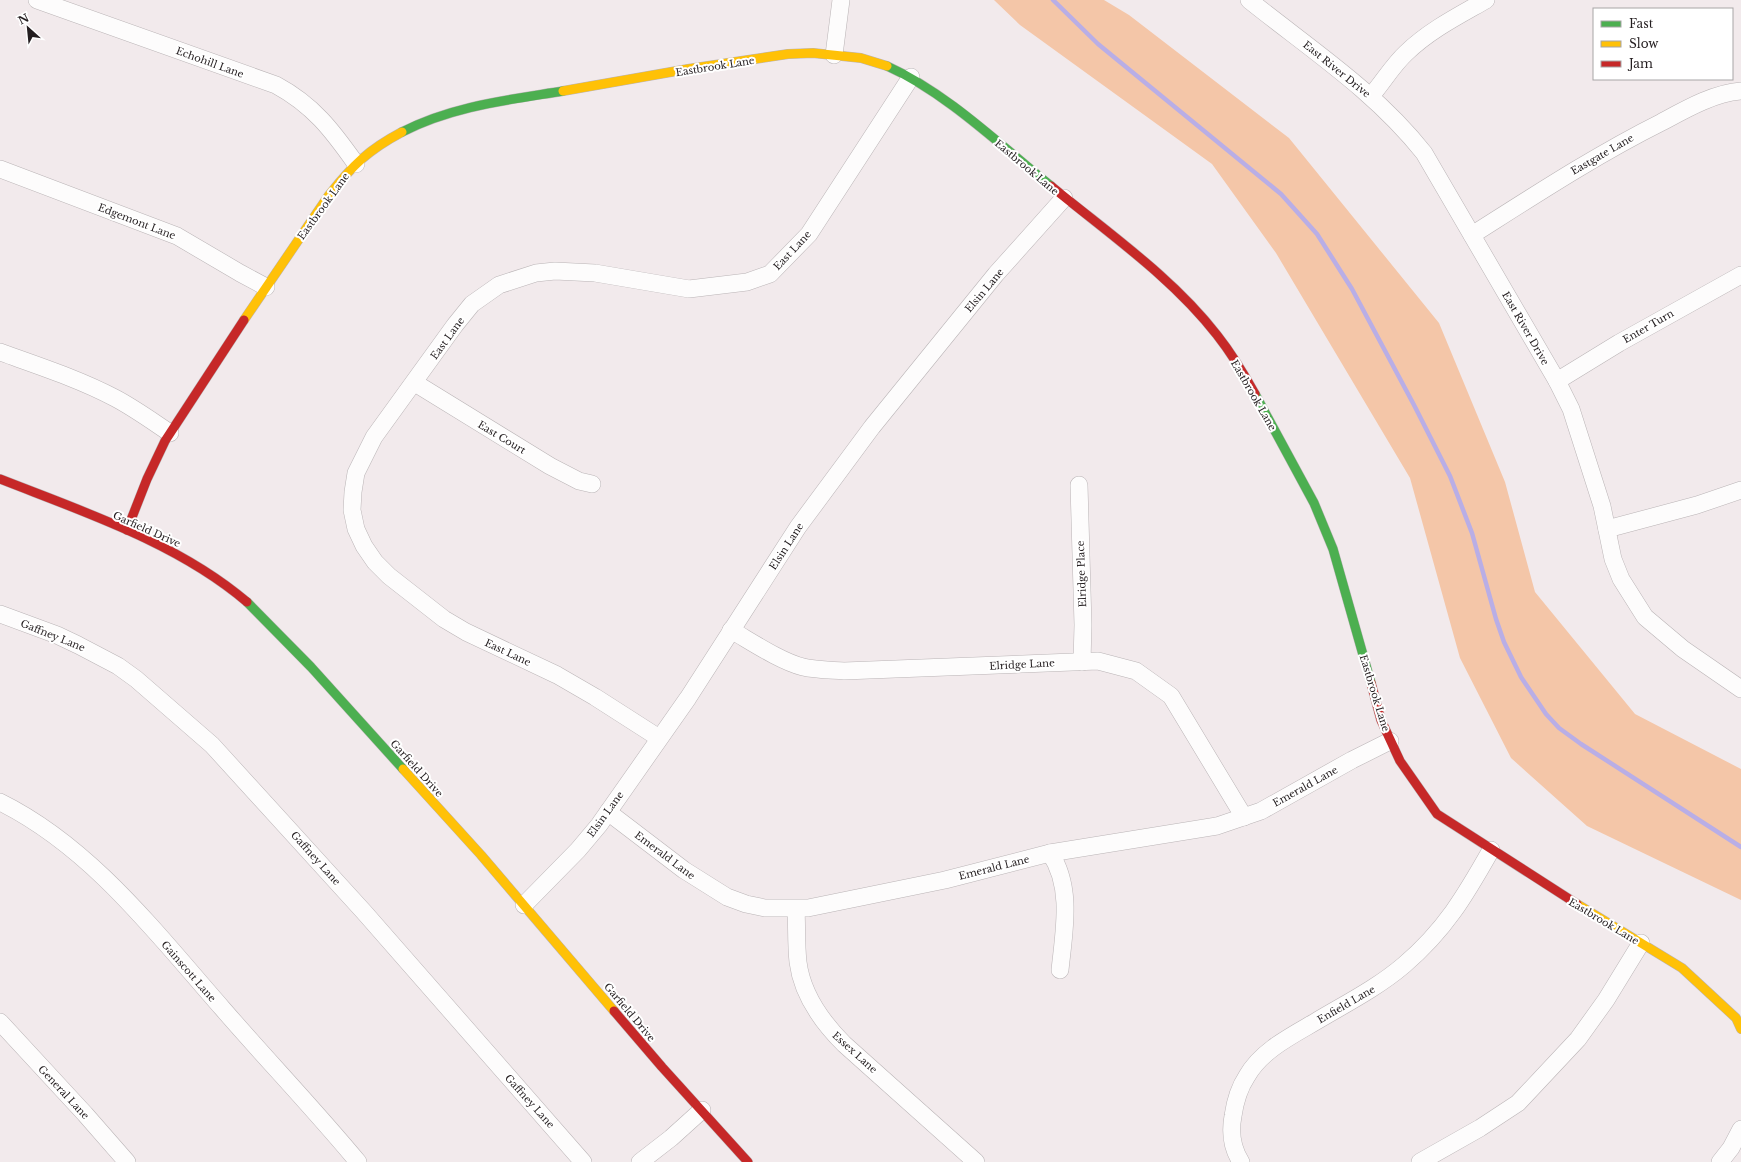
<svg xmlns="http://www.w3.org/2000/svg" width="1741" height="1162" font-family="'Libre Baskerville',serif">
<style>
.forest{fill:#f4c6a8}
.lines{fill:none;stroke-linecap:round;stroke-linejoin:round}
.stream{stroke:#b9aee6;stroke-width:4.5}
.street-casing{stroke:#bab4b6;stroke-width:18}
.fast-casing{stroke:#bab4b6;stroke-width:10}
.slow-casing{stroke:#bab4b6;stroke-width:10}
.jam-casing{stroke:#bab4b6;stroke-width:10}
.street{stroke:#fdfcfc;stroke-width:17}
.fast{stroke:#4caf50;stroke-width:9}
.slow{stroke:#ffc107;stroke-width:9}
.jam{stroke:#c62828;stroke-width:9}
.labels{text-anchor:middle;stroke-width:4;stroke-linejoin:round;paint-order:stroke}
.street-label{font-size:10px;fill:#241e20;stroke:#fff}
</style>
<rect width="100%" height="100%" fill="#f2eaec"/>
<path class="forest" d="M994,0H1104L1129,15L1289,138L1439,323L1505,482L1535,592L1635,714L1741,769V900L1587,826L1511,758L1460,658L1410,478L1276,253L1212,164L1020,25Z"/>
<g class="lines">
<path class="stream" d="M1053,0L1098,44L1281,194L1317,234L1352,289L1414,405L1450,476L1472,533L1496,619L1504,642L1521,677L1546,714L1559,728L1581,744L1741,847"/>
<defs>
<g id="street">
<path d="M37,0L276,85C313,105 332,130 356,164"/>
<path d="M1249,0C1310,49 1375,91 1424,153L1557,381L1571,409L1602,506L1613,559L1621,579L1645,617L1683,649L1741,689"/>
<path d="M834,55L841,0"/>
<path d="M1371,96C1383,82 1393,65 1406,53C1430,30 1458,16 1486,0"/>
<path d="M0,169L177,236L240,273L266,287"/>
<path d="M1472,235C1535,195 1596,155 1662,122C1686,109 1714,93 1741,91"/>
<path d="M0,352C39,366 79,379 115,398C134,408 152,421 170,433"/>
<path d="M1557,381L1619,343L1741,275"/>
<path d="M415,383L550,466L579,481L592,484"/>
<path d="M1079,485L1083,625L1082,662"/>
<path d="M1607,529L1697,505L1741,490"/>
<path d="M0,614L57,635L78,645L118,666L136,679L212,745L364,912L583,1162"/>
<path d="M731,630C752,642 780,661 803,667C816,670 830,670 844,671L1098,661L1136,671L1171,696L1244,817"/>
<path d="M659,738L595,697L557,675L466,632L444,619L389,576L375,562L364,546L356,529L352,510L353,492L356,473L374,437L455,325L472,304L499,285L536,273L555,271L595,273L689,289L747,282L770,274L809,234L911,77"/>
<path d="M0,802C91,847 156,933 222,1008C267,1060 314,1109 358,1162"/>
<path d="M608,812L684,870L727,897L746,904L765,908H808L945,880L1050,853L1217,826L1261,811L1352,760L1390,741"/>
<path d="M1050,853C1073,887 1064,931 1060,970"/>
<path d="M524,905L578,850L599,825L688,698L798,527L872,427L996,274L1064,198"/>
<path d="M796,909C797,926 796,944 798,962C802,994 822,1022 844,1044L976,1162"/>
<path d="M0,1022L85,1114L127,1162"/>
<path d="M640,1162L671,1138L702,1110"/>
<path d="M1241,1162C1232,1148 1230,1132 1233,1116C1235,1102 1239,1088 1247,1076C1261,1051 1291,1036 1315,1022C1345,1004 1377,988 1404,965C1445,930 1465,896 1491,850"/>
<path d="M1420,1162L1480,1128L1518,1103L1578,1039L1606,1000L1641,943"/>
<path d="M1720,1162L1731,1148L1741,1129"/>
</g>
<g id="fast">
<path d="M887,66C947,93 1000,145 1051,186"/>
<path d="M402,132C452,106 508,100 563,91"/>
<path d="M1255,394L1314,503L1333,549L1371,683"/>
<path d="M247,602L311,667L403,769"/>
</g>
<g id="slow">
<path d="M563,91L688,69L788,54L813,53L861,58L887,66"/>
<path d="M244,320L329,195C353,165 368,150 402,132"/>
<path d="M403,769L481,855L614,1011"/>
<path d="M1577,904L1682,968L1736,1018L1741,1029"/>
</g>
<g id="jam">
<path d="M1051,186C1108,233 1172,277 1217,335C1232,354 1244,374 1255,394"/>
<path d="M0,479C84,512 178,543 247,602"/>
<path d="M127,530L147,479L165,441L244,320"/>
<path d="M1371,683L1381,720L1400,761L1437,814L1577,904"/>
<path d="M614,1011L662,1067L748,1162"/>
</g>
</defs>
<use href="#street" class="street-casing"/>
<use href="#fast" class="fast-casing"/>
<use href="#slow" class="slow-casing"/>
<use href="#jam" class="jam-casing"/>
<use href="#street" class="street"/>
<use href="#fast" class="fast"/>
<use href="#slow" class="slow"/>
<use href="#jam" class="jam"/>
</g>
<g class="labels">
<g class="street-label">
<text transform="translate(210 62) rotate(20)" y="4">Echohill Lane</text>
<text transform="translate(715 66) rotate(-9)" y="4">Eastbrook Lane</text>
<text transform="translate(1337 69) rotate(39)" y="4">East River Drive</text>
<text transform="translate(1602 154) rotate(-30)" y="4">Eastgate Lane</text>
<text transform="translate(1027 167) rotate(40)" y="4">Eastbrook Lane</text>
<text transform="translate(323 206) rotate(-54)" y="4">Eastbrook Lane</text>
<text transform="translate(137 221) rotate(21)" y="4">Edgemont Lane</text>
<text transform="translate(792 250) rotate(-47)" y="4">East Lane</text>
<text transform="translate(984 290) rotate(-50)" y="4">Elsin Lane</text>
<text transform="translate(1648 326) rotate(-30)" y="4">Enter Turn</text>
<text transform="translate(1526 328) rotate(60)" y="4">East River Drive</text>
<text transform="translate(447 338) rotate(-54)" y="4">East Lane</text>
<text transform="translate(1254 395) rotate(60)" y="4">Eastbrook Lane</text>
<text transform="translate(502 437) rotate(31)" y="4">East Court</text>
<text transform="translate(147 529) rotate(24)" y="4">Garfield Drive</text>
<text transform="translate(786 546) rotate(-57)" y="4">Elsin Lane</text>
<text transform="translate(1081 574) rotate(-92)" y="4">Elridge Place</text>
<text transform="translate(53 635) rotate(22)" y="4">Gaffney Lane</text>
<text transform="translate(508 652) rotate(25)" y="4">East Lane</text>
<text transform="translate(1022 664) rotate(-3)" y="4">Elridge Lane</text>
<text transform="translate(1375 693) rotate(73)" y="4">Eastbrook Lane</text>
<text transform="translate(417 768) rotate(48)" y="4">Garfield Drive</text>
<text transform="translate(1305 786) rotate(-29)" y="4">Emerald Lane</text>
<text transform="translate(605 814) rotate(-54)" y="4">Elsin Lane</text>
<text transform="translate(665 855) rotate(37)" y="4">Emerald Lane</text>
<text transform="translate(316 858) rotate(48)" y="4">Gaffney Lane</text>
<text transform="translate(994 867) rotate(-14)" y="4">Emerald Lane</text>
<text transform="translate(1604 921) rotate(31)" y="4">Eastbrook Lane</text>
<text transform="translate(189 971) rotate(49)" y="4">Gainscott Lane</text>
<text transform="translate(1346 1004) rotate(-30)" y="4">Enfield Lane</text>
<text transform="translate(630 1012) rotate(50)" y="4">Garfield Drive</text>
<text transform="translate(855 1052) rotate(42)" y="4">Essex Lane</text>
<text transform="translate(64 1092) rotate(47)" y="4">General Lane</text>
<text transform="translate(530 1101) rotate(48)" y="4">Gaffney Lane</text>
</g>
</g>
<rect x="1593" y="8" width="140" height="72" fill="#ffffff" stroke="#a7a5a6"/>
<rect x="1601" y="21" width="20" height="6" fill="#4caf50" stroke="#a7a5a6"/>
<text x="1629" y="28" font-size="12" fill="#241e20">Fast</text>
<rect x="1601" y="41" width="20" height="6" fill="#ffc107" stroke="#a7a5a6"/>
<text x="1629" y="48" font-size="12" fill="#241e20">Slow</text>
<rect x="1601" y="61" width="20" height="6" fill="#c62828" stroke="#a7a5a6"/>
<text x="1629" y="68" font-size="12" fill="#241e20">Jam</text>
<g transform="translate(28 28) rotate(333)" stroke="#ffffff" stroke-width="3" paint-order="stroke">
<path d="M0-3L7 15L0 10L-7 15Z" fill="#241e20"/>
<text y="-6" font-size="11" font-weight="bold" text-anchor="middle" fill="#241e20">N</text>
</g>
</svg>
